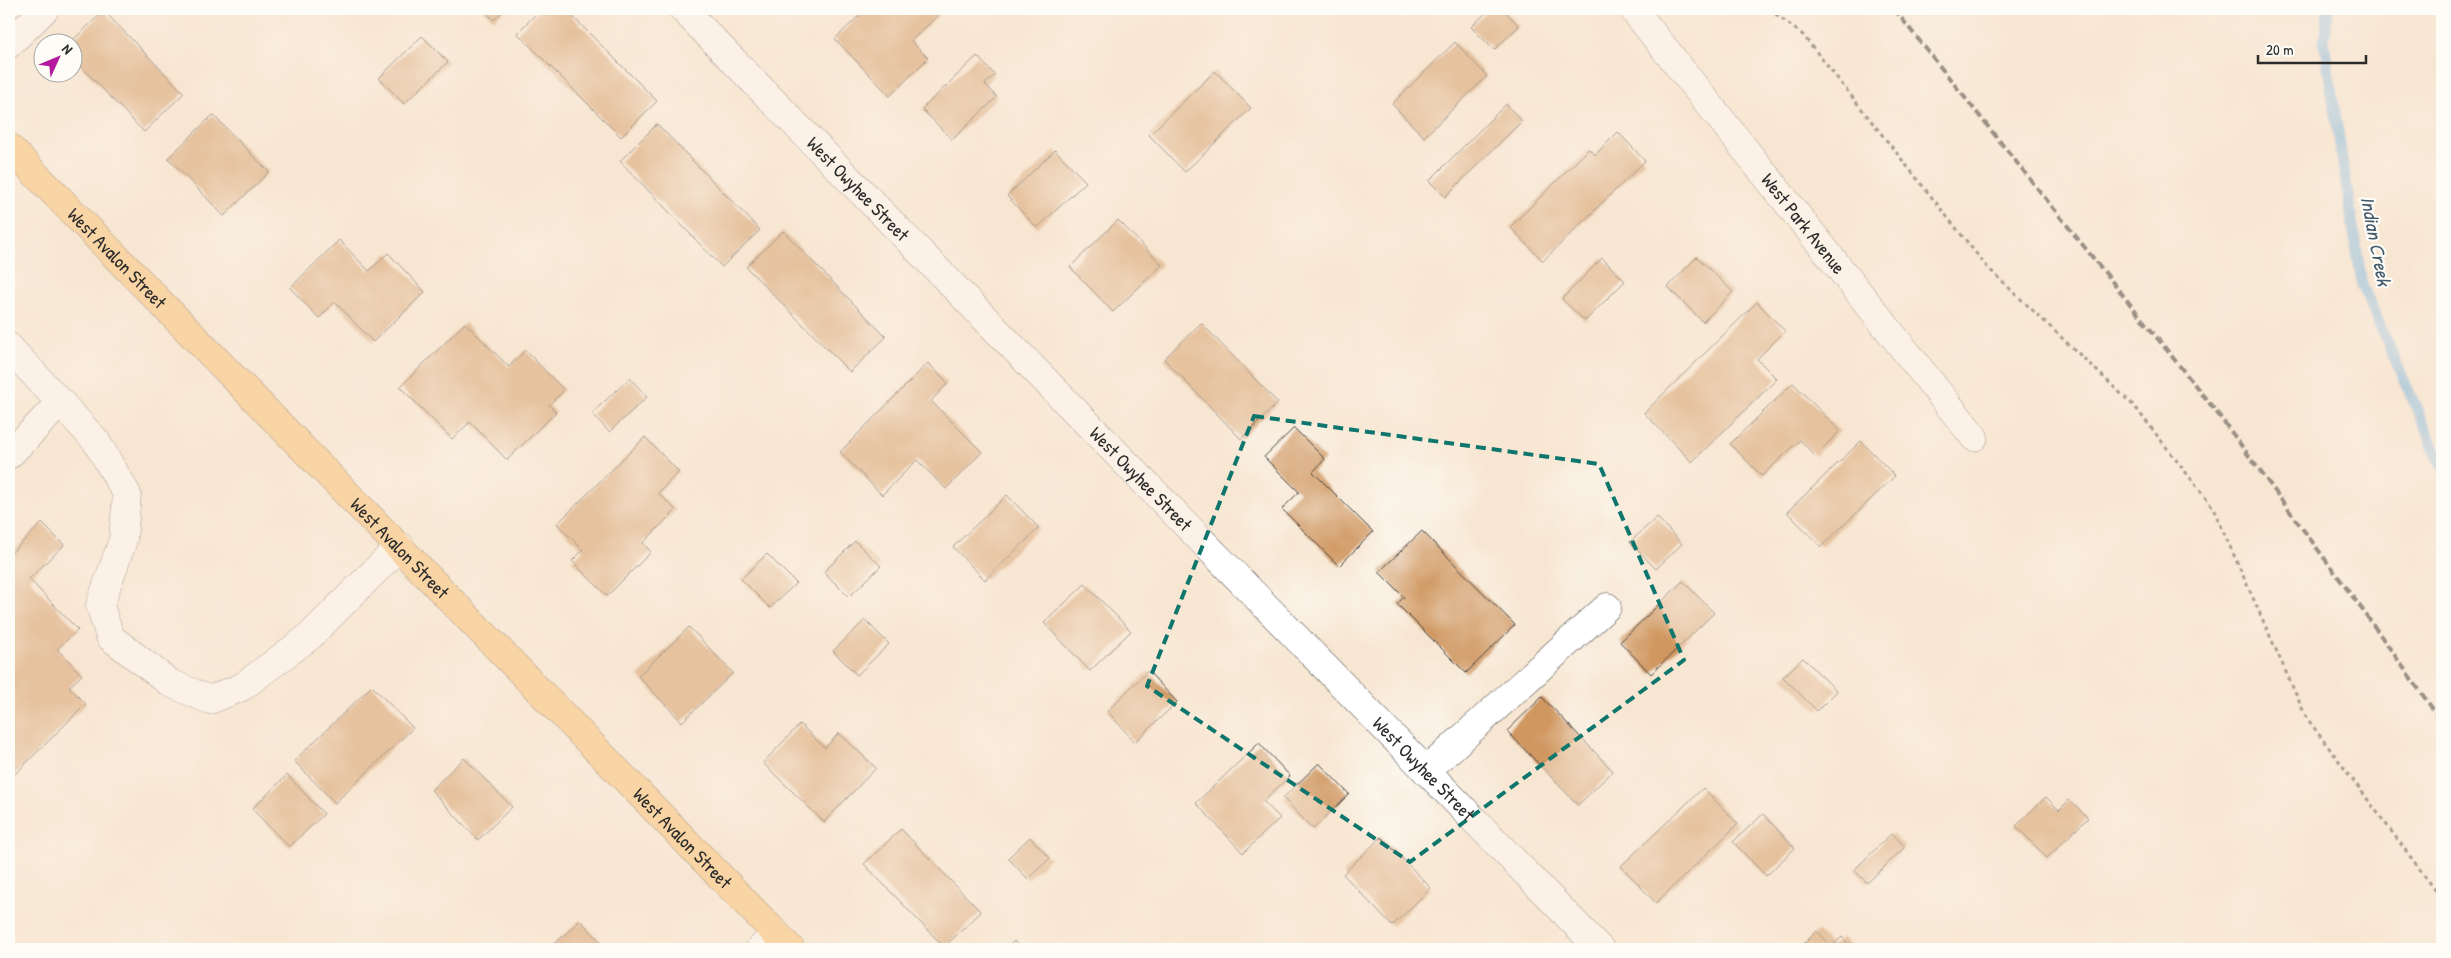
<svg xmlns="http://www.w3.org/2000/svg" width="2451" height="958" font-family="'Patrick Hand',sans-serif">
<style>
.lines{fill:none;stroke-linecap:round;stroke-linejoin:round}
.stream{stroke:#6fb2e4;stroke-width:11}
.building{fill:#d09760}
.minor-casing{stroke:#4a4744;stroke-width:29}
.major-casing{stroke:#4a4744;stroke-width:29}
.path{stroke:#4a4744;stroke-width:3;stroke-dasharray:4 4;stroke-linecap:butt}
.minor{stroke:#fff;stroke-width:28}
.major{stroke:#fabe6e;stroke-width:28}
.rail{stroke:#2b2b2b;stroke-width:4;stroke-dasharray:8 4;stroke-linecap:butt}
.marked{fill:none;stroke:#0f766e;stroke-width:4;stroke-dasharray:10 6;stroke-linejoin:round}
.labels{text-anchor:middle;stroke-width:4.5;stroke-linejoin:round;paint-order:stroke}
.street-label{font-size:19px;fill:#2b2b2b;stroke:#fdfcf7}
.water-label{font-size:20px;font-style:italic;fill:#435a6c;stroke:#fdfcf7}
</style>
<rect width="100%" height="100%" fill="#fdfcf7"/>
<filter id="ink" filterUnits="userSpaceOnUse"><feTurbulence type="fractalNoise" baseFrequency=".02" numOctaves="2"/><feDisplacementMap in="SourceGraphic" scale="10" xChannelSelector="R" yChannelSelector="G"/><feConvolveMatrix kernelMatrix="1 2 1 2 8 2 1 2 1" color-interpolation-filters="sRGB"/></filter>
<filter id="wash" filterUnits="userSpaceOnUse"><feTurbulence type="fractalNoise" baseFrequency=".0096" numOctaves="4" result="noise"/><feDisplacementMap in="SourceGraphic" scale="20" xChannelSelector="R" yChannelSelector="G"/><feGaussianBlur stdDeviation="1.12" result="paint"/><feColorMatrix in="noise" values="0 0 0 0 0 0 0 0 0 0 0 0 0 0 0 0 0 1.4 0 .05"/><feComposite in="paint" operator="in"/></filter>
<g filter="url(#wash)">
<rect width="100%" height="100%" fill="#f7e6d1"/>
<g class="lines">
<path class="stream" d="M2328,9L2324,42L2362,285L2442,466"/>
</g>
<g id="blocks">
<g class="building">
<path d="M483,9H505L494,20Z"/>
<path d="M541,9H565L657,101L621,137L517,33Z"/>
<path d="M866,9H945L911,41L928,58L890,96L835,39Z"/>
<path d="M1490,9H1503L1519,26L1494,50L1471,27Z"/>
<path d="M104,11L184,93L144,132L72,57L71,42Z"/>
<path d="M422,36L448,62L404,104L379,78Z"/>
<path d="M1455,42L1487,76L1424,137L1392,104Z"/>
<path d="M977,56L995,75L985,84L997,97L952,140L922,109Z"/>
<path d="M1215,71L1251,108L1185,172L1149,135Z"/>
<path d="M1506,104L1522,121L1445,197L1429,181Z"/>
<path d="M213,115L269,172L224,216L168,158Z"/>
<path d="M657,124L760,230L722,267L620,161Z"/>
<path d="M1618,132L1645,161L1543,261L1510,227L1589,149L1595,155Z"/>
<path d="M1055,150L1086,182L1037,228L1007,196Z"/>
<path d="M1118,220L1162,265L1113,312L1070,267Z"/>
<path d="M783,231L886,337L850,372L746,267Z"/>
<path d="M339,240L369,271L388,253L425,292L373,342L335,302L319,318L290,288Z"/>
<path d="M1697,257L1733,292L1703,322L1668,287Z"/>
<path d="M1602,258L1625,281L1585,321L1562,299Z"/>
<path d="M1757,302L1785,331L1757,359L1777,379L1692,462L1644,413Z"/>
<path d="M465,323L509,367L525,350L564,390L549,405L556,412L507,460L470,422L452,439L400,387Z"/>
<path d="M1201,323L1278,403L1241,439L1164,359Z"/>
<path d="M928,363L948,383L931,401L982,452L946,489L917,460L882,495L840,452Z"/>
<path d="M630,378L647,397L609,432L592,413Z"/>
<path d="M1793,383L1840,431L1815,456L1800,440L1762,476L1730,444Z"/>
<path d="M1294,428L1325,459L1313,472L1373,532L1339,566L1282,509L1299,492L1264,457Z"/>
<path d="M645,437L679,472L658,493L676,510L643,543L651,552L607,596L572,561L583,550L557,524Z"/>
<path d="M1861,441L1895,476L1821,547L1787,512Z"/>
<path d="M1007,495L1039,528L985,580L953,547Z"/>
<path d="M1657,517L1682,544L1656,569L1630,542Z"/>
<path d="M42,523L64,545L29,579L78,630L57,649L82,675L69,687L86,704L9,780V555Z"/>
<path d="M1422,531L1515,625L1466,673L1397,604L1404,597L1379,572Z"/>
<path d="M855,541L881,566L849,597L824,572Z"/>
<path d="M767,554L796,583L770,608L741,579Z"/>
<path d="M1683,581L1714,613L1651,674L1620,642Z"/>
<path d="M1085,584L1131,631L1090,671L1044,623Z"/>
<path d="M865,620L889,644L857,675L833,651Z"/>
<path d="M689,627L733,673L682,722L638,676Z"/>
<path d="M1803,658L1837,691L1817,711L1783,677Z"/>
<path d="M1148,671L1177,702L1135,742L1107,711Z"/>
<path d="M372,686L413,728L335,803L294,761Z"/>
<path d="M1542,697L1613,771L1578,805L1507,731Z"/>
<path d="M800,724L825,748L839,733L876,768L824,822L763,763Z"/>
<path d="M1259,743L1290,776L1263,801L1280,818L1243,853L1196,803Z"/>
<path d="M464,758L512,807L478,840L431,790Z"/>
<path d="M1319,763L1349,794L1313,829L1283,798Z"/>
<path d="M287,775L324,814L289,847L252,809Z"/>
<path d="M1703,788L1738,824L1656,903L1621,866Z"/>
<path d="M2046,797L2059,810L2069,800L2088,818L2047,858L2016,826Z"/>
<path d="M1763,814L1795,848L1766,876L1733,842Z"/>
<path d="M901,829L981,912L944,947L864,864Z"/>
<path d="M1892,833L1905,847L1867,883L1854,870Z"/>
<path d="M1030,837L1050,858L1028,879L1008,858Z"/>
<path d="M1381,837L1431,888L1392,926L1343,874Z"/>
<path d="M580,920L608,949H549Z"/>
<path d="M1817,931L1832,946L1842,937L1853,949H1799Z"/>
<path d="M1014,941L1021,949H1006Z"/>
</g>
</g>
</g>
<g filter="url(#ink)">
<use href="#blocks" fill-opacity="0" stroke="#4a4744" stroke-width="1"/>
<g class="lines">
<defs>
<g id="minor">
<path id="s1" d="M683,9L1600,949"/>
<path id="s2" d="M1633,9L1974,437"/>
<path d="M9,44L45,9"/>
<path d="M9,347L96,441L127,494L123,540L100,605L110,637L170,683L210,700L242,687L309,637L400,546"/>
<path d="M9,455L61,402"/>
<path d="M1426,771L1607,607"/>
<path d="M760,949L776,933"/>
</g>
<g id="major">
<path id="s3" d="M9,147L791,949"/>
</g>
</defs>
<use href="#minor" class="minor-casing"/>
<use href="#major" class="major-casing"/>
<path class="path" d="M1769,9L1803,35L1987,267L2135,407L2212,506L2306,717L2442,899"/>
<use href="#minor" class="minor"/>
<use href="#major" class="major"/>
<path class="rail" d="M1894,9L2218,414L2364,612L2442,722"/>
</g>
</g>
<path d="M0 0H2451V958H0ZM1254,416L1599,464L1684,660L1410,862L1147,686Z" fill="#f7e6d1" fill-opacity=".55" fill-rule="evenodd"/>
<path class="marked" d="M1254,416L1599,464L1684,660L1410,862L1147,686Z"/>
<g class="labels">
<g class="street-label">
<text dy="7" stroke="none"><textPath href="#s1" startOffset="251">West Owyhee Street</textPath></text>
<text dy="7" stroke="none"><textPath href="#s2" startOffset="274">West Park Avenue</textPath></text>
<text dy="7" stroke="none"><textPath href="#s3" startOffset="155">West Avalon Street</textPath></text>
<text dy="7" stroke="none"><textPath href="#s1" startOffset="656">West Owyhee Street</textPath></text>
<text dy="7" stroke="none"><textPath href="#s3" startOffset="560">West Avalon Street</textPath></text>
<text dy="7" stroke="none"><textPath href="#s1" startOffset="1061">West Owyhee Street</textPath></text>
<text dy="7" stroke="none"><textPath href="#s3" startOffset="965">West Avalon Street</textPath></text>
</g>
<g class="water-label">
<text transform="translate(2376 241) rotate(79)" y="7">Indian Creek</text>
</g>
</g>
<rect width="2451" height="958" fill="none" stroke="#fdfcf7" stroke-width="30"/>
<g transform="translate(58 58) rotate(46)"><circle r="24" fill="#fdfcf7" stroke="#a9a8a5"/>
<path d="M0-4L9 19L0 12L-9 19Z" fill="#b5179e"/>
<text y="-8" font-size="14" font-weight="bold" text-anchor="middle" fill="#2b2b2b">N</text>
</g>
<path d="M2258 55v8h108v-8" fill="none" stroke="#2b2b2b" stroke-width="2.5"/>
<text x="2266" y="55" font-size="15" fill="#2b2b2b" stroke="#fdfcf7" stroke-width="4" paint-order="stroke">20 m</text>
</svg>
